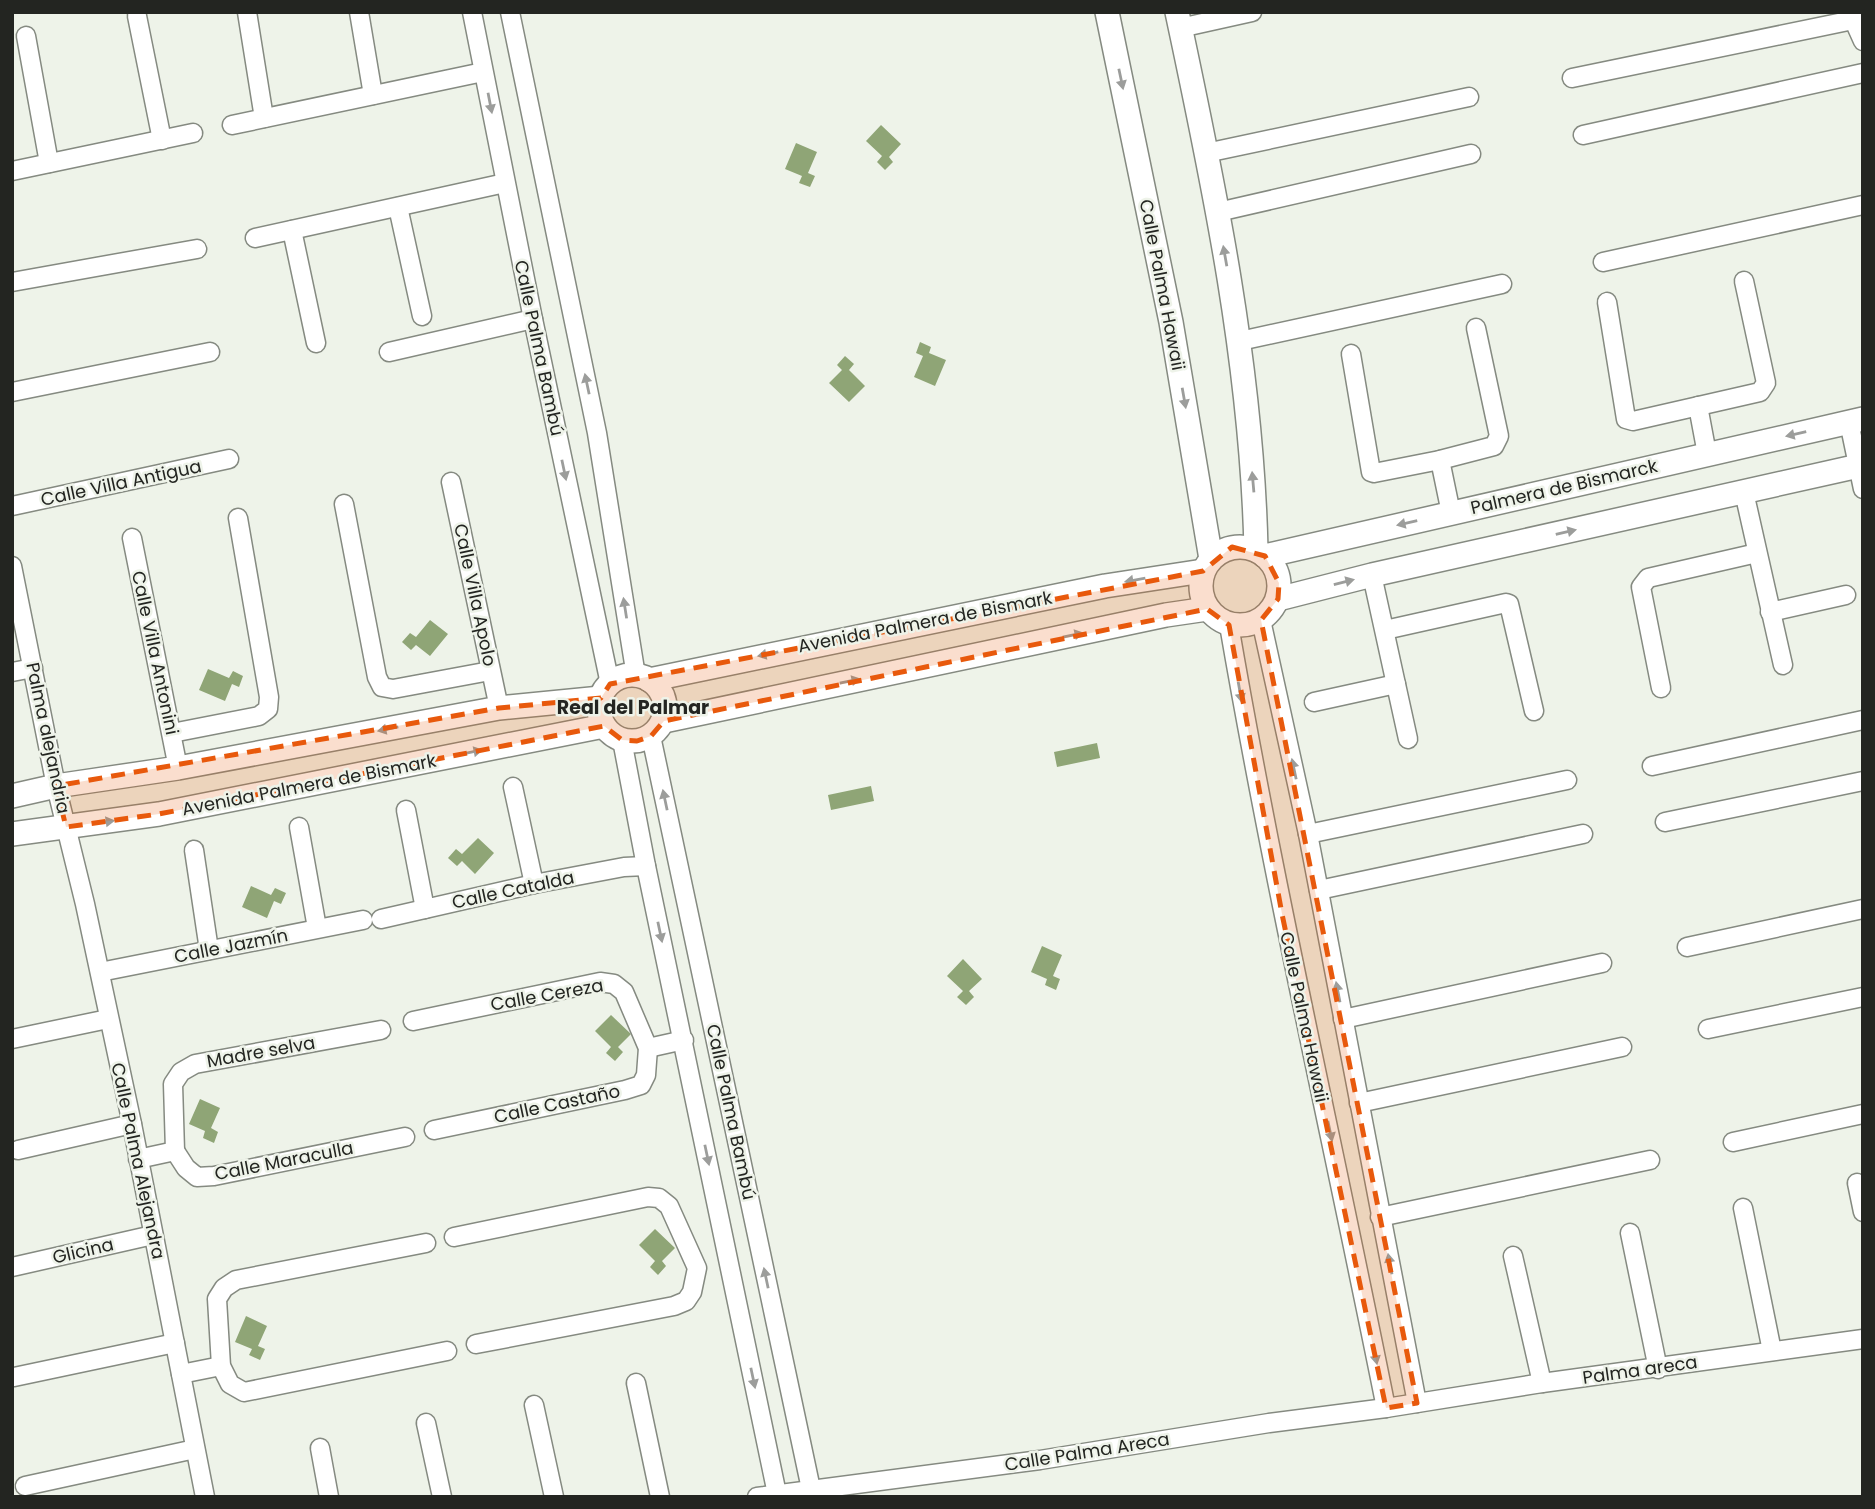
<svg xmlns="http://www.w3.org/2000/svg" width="1875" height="1509" font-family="Poppins,sans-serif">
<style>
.water{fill:#8fa576}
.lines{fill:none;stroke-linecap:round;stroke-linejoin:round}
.minor-casing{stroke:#858a81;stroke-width:21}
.tertiary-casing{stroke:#858a81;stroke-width:26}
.minor{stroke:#fff;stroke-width:18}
.tertiary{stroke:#fff;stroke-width:23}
.oneway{fill:#9c9d9b}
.marked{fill:#e8590c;fill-opacity:0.2;stroke:#e8590c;stroke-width:5;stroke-dasharray:14 9;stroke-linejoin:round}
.labels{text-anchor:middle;stroke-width:5;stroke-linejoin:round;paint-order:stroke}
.street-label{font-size:18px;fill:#232521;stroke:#eef3e9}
.neighbourhood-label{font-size:19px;font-weight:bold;fill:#232521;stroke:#eef3e9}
</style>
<rect width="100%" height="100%" fill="#eef3e9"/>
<g class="water">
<path d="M881,125L901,144L889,157L893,162L885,170L877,162L882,156L866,141Z"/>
<path d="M796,143L817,152L808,173L815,176L810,187L799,183L802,176L785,169Z"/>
<path d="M920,342L931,347L929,353L946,360L935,386L914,377L923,356L916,353Z"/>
<path d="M845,356L854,364L849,370L865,386L849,402L829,383L842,370L837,365Z"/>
<path d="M430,620L448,634L430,656L416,645L411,650L402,642L410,633L416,637Z"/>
<path d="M208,669L229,678L233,671L243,676L239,687L232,684L225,701L199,690Z"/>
<path d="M1097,743L1100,758L1057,767L1054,752Z"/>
<path d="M871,786L874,801L831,810L828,795Z"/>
<path d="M478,838L494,853L475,874L462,861L457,866L448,858L456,849L462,854Z"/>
<path d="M251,886L271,895L275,888L286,893L281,904L274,901L267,918L242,907Z"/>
<path d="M1042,946L1062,955L1053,976L1060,979L1056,990L1045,985L1047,979L1031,972Z"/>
<path d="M963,959L982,979L969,991L974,997L966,1005L957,997L963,991L947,976Z"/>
<path d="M611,1015L631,1034L618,1047L623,1052L615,1061L606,1053L611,1047L595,1031Z"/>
<path d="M200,1099L220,1108L211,1128L218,1132L214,1143L203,1138L205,1131L189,1124Z"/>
<path d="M655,1229L675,1248L662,1261L666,1266L658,1275L650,1267L655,1261L639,1245Z"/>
<path d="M246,1316L267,1326L258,1346L265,1349L260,1360L249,1355L252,1349L235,1342Z"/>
</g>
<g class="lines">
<defs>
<g id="minor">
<path d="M247,12L264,118"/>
<path d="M359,12L373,95"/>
<path d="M472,12L533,319L610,684"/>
<path d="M510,12L597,433L636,676"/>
<path d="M1850,12L1863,41"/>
<path d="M137,16L162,140"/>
<path d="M1180,28L1252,12"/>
<path d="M26,36L49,163"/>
<path d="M1572,78L1853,20"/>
<path d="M232,125L483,72"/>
<path d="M1583,135L1863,73"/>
<path d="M1206,153L1469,97"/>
<path d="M12,171L193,133"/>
<path d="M398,207L422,316"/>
<path d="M1218,212L1471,154"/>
<path d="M292,230L316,343"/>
<path d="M255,238L505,183"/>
<path d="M1603,262L1863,205"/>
<path d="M12,282L197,249"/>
<path d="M1607,302L1626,419L1633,421L1760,392L1766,383L1744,281"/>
<path d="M1240,341L1502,284"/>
<path d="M389,352L533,319"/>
<path d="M1351,354L1371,472L1374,473L1440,460L1494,446L1499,436L1476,328"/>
<path d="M12,392L210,352"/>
<path d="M1698,406L1707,454"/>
<path d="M1849,422L1863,489"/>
<path d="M1440,460L1451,513"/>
<path d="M451,482L499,708"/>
<path d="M1744,492L1783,665"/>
<path d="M344,504L377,677L382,687L393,689L490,671"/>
<path d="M12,506L229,459"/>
<path d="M132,538L178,768"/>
<path d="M12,566L56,786L85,904L132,1124L205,1497"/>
<path d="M1372,575L1408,739"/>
<path d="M1770,612L1846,595"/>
<path d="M1261,620L1308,834L1417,1403"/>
<path d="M1229,625C1274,887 1334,1147 1386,1408"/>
<path d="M1385,630L1506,603L1509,604L1534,711"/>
<path d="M12,672L33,668"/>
<path d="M1661,688L1641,587L1648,578L1757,553"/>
<path d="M1314,702L1396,684"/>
<path d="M172,733L259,716L268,709L269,697L238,518"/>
<path d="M651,736L811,1489"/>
<path d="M622,740L646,866L777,1494"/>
<path d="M1652,766L1863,720"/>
<path d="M513,787L534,884"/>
<path d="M406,810L425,909"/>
<path d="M1665,822L1863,781"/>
<path d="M299,827L317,928"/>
<path d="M1308,834L1567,780"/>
<path d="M194,850L209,950"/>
<path d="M1319,890L1583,834"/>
<path d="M381,919L534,884L624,867L646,866"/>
<path d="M1687,947L1863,909"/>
<path d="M100,972L363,920"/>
<path d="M1343,1019L1602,963"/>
<path d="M413,1021L600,982L614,984L624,992L648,1048L646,1075L641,1085L625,1090L434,1130"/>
<path d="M1708,1029L1863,997"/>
<path d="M12,1039L108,1019"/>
<path d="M648,1048L684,1040"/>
<path d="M1359,1103L1622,1047"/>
<path d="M1733,1142L1863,1114"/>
<path d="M18,1150L132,1124"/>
<path d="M175,1151L173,1084L181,1072L195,1064L381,1030"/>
<path d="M175,1151L186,1168L197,1177L214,1176L405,1137"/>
<path d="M138,1159L175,1151"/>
<path d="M1857,1183L1863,1212"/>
<path d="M1743,1208L1772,1351"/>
<path d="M1380,1217L1650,1160"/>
<path d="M1630,1233L1658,1369"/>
<path d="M454,1237L648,1197L659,1198L669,1206L697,1268L692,1292L686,1301L674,1306L476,1344"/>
<path d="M426,1243L236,1280L224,1288L217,1299L221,1366L230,1384L244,1392L447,1351"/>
<path d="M1513,1256L1542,1383"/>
<path d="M12,1267L153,1235"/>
<path d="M181,1374L221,1366"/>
<path d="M14,1377L175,1343"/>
<path d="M636,1383L660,1497"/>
<path d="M534,1405L554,1497"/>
<path d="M426,1423L442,1497"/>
<path d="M320,1448L329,1497"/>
<path d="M25,1486L195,1449"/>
<path d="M757,1497L1040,1460L1269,1423L1386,1408L1542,1383L1863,1339"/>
</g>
<g id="tertiary">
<path d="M1107,12L1171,322L1211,559"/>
<path d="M1177,12C1215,190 1252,368 1256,550"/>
<circle cx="1240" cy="586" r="39"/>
<path d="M1265,556L1863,419"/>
<path d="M1278,599L1372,575L1863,465"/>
<circle cx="632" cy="708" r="33"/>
<path d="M649,680L1105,586L1203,571"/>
<path d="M664,721L1166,615L1207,609"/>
<path d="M12,796L56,786L178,768L499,708L601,698"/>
<path d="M12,834L159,814L604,726"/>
</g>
</defs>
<use href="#minor" class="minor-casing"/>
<use href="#tertiary" class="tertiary-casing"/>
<use href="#minor" class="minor"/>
<use href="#tertiary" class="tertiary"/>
</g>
<defs><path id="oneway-solid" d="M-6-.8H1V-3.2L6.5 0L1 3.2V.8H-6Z" transform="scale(1.75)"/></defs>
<g class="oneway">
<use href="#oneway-solid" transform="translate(1121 79) rotate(78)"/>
<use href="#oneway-solid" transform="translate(490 103) rotate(79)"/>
<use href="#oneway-solid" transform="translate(1225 256) rotate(-100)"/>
<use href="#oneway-solid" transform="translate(587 384) rotate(-102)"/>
<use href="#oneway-solid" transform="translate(1184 398) rotate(80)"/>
<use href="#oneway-solid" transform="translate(1796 434) rotate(167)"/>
<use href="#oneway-solid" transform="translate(564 470) rotate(78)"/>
<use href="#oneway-solid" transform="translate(1253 482) rotate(-95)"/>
<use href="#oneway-solid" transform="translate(1407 523) rotate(167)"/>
<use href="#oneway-solid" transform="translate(1566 532) rotate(-13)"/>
<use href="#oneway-solid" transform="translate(1135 580) rotate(170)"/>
<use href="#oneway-solid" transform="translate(1344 582) rotate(-14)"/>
<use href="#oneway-solid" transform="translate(625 608) rotate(-99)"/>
<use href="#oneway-solid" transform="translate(1073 635) rotate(-12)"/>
<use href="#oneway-solid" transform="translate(768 654) rotate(169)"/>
<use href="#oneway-solid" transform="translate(850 681) rotate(-12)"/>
<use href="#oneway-solid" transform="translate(1240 692) rotate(80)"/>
<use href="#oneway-solid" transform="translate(388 729) rotate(169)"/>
<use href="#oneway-solid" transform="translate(472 752) rotate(-11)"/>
<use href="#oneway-solid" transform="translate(1294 769) rotate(-102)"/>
<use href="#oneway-solid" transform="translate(665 800) rotate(-102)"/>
<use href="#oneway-solid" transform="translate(104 822) rotate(-8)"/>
<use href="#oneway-solid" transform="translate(660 932) rotate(78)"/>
<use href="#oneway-solid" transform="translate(1338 992) rotate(-101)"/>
<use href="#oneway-solid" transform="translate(1330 1131) rotate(78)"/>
<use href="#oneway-solid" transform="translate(707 1155) rotate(78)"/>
<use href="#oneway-solid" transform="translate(1390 1264) rotate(-101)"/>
<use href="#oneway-solid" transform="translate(766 1278) rotate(-102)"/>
<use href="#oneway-solid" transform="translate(1375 1354) rotate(79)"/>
<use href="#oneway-solid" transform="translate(753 1378) rotate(78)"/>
</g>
<path class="marked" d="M1232,547L1265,556L1279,583L1278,599L1261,620L1417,1403L1386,1408L1282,914L1229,625L1207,609L664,721L651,736L637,741L622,740L604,726L159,814L66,827L56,786L499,708L601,698L610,684L1203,571Z"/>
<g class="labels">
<g class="street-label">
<text transform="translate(1162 285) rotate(79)" y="6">Calle Palma Hawaii</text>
<text transform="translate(539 348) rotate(78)" y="6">Calle Palma Bambú</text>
<text transform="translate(121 483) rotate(-12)" y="6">Calle Villa Antigua</text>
<text transform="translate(1564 487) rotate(-13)" y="6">Palmera de Bismarck</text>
<text transform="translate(475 595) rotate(78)" y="6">Calle Villa Apolo</text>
<text transform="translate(925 622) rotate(-11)" y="6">Avenida Palmera de Bismark</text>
<text transform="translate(155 653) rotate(78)" y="6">Calle Villa Antonini</text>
<text transform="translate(48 738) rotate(78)" y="6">Palma alejandria</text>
<text transform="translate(309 785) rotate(-11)" y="6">Avenida Palmera de Bismark</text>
<text transform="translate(513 890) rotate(-12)" y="6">Calle Catalda</text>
<text transform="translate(231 946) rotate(-11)" y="6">Calle Jazmín</text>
<text transform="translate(547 995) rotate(-10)" y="6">Calle Cereza</text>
<text transform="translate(1304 1017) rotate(78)" y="6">Calle Palma Hawaii</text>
<text transform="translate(261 1052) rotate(-10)" y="6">Madre selva</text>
<text transform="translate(557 1104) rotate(-12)" y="6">Calle Castaño</text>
<text transform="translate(731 1112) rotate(78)" y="6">Calle Palma Bambú</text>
<text transform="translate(138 1161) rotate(78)" y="6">Calle Palma Alejandra</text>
<text transform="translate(284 1161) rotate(-11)" y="6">Calle Maraculla</text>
<text transform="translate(83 1251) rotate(-13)" y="6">Glicina</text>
<text transform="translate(1640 1370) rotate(-8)" y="6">Palma areca</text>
<text transform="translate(1087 1452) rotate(-9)" y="6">Calle Palma Areca</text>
</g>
<g class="neighbourhood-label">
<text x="633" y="714">Real del Palmar</text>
</g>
</g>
<rect width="1875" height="1509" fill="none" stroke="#232521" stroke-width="28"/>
</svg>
